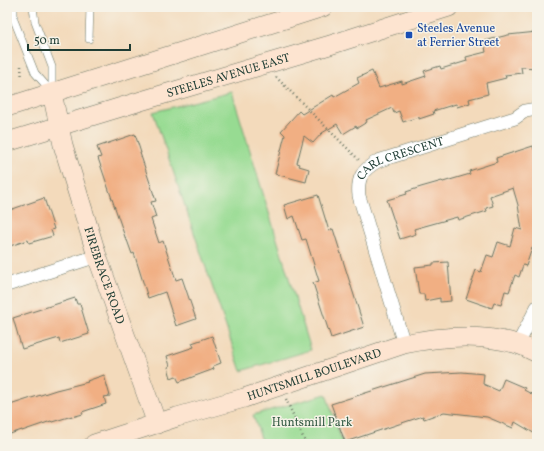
<svg xmlns="http://www.w3.org/2000/svg" width="544" height="451" font-family="Vollkorn,serif">
<style>
.green{fill:#97db92;stroke:#5b8c63}
.building{fill:#f1af83}
.lines{fill:none;stroke-linecap:round;stroke-linejoin:round}
.lane-casing{stroke:#697463;stroke-width:8}
.street-casing{stroke:#697463;stroke-width:14}
.secondary-casing{stroke:#697463;stroke-width:20}
.path{stroke:#697463;stroke-width:2.5;stroke-dasharray:1 3;stroke-linecap:butt}
.lane{stroke:#fff;stroke-width:7}
.street{stroke:#fff;stroke-width:13}
.secondary{stroke:#fde4d0;stroke-width:19}
.transit-dot{fill:#1a4fb4;stroke:#f7f3e8;stroke-width:1.5}
.labels{text-anchor:middle;stroke-width:3;stroke-linejoin:round;paint-order:stroke}
.transit-label{font-size:12px;fill:#164399;stroke:#f7f3e8;text-anchor:start}
.street-label{font-size:12px;fill:#1f3d34;stroke:#f7f3e8}
.park-label{font-size:12px;fill:#375d47;stroke:#f7f3e8}
</style>
<rect width="100%" height="100%" fill="#f7f3e8"/>
<filter id="ink" filterUnits="userSpaceOnUse"><feTurbulence type="fractalNoise" baseFrequency=".025" numOctaves="2"/><feDisplacementMap in="SourceGraphic" scale="8" xChannelSelector="R" yChannelSelector="G"/><feConvolveMatrix kernelMatrix="1 2 1 2 8 2 1 2 1" color-interpolation-filters="sRGB"/></filter>
<filter id="wash" filterUnits="userSpaceOnUse"><feTurbulence type="fractalNoise" baseFrequency=".012" numOctaves="4" result="noise"/><feDisplacementMap in="SourceGraphic" scale="16" xChannelSelector="R" yChannelSelector="G"/><feGaussianBlur stdDeviation="0.9" result="paint"/><feColorMatrix in="noise" values="0 0 0 0 0 0 0 0 0 0 0 0 0 0 0 0 0 1.4 0 .05"/><feComposite in="paint" operator="in"/></filter>
<g filter="url(#wash)">
<rect width="100%" height="100%" fill="#f3dabb"/>
<g class="green">
<path d="M232,92L311,350L241,371L153,112Z"/>
<path d="M326,394L343,444H263L253,415Z"/>
</g>
<g id="blocks">
<g class="building">
<path d="M537,32V68L521,67L522,73L505,75L506,78L486,83L488,94L469,99L470,103L457,107L456,104L433,111L434,114L419,119V117L403,122L399,111L394,113L392,108L366,120L367,122L357,128L356,126L343,134L337,124L322,133L313,143L304,136L297,163L300,164L299,166L309,169L306,182L275,174L285,135L281,131L299,111L302,114L333,95L334,97L359,83L357,78L372,71L379,88L402,81V84L426,76L424,71L440,66L441,69L467,61L466,57L486,52L484,41L508,35Z"/>
<path d="M135,134L141,153H140L156,201L151,202L156,217L151,219L159,243L163,241L176,280L182,278L196,319L176,326L165,292L148,298L134,253L132,254L127,240H126L98,158L101,157L97,147Z"/>
<path d="M533,146L537,158V249L532,248L526,266L523,265L519,277L515,275L509,292L505,291L501,305L494,303L492,308L466,299L476,270L481,272L487,255L493,257L498,242L510,246L515,228L522,230L518,205L513,188L490,196L493,206L486,208L487,211L458,220L457,217L414,229L416,234L400,239L387,200L407,194L406,192L421,187L442,181L443,182L470,174L469,171L497,162L496,158Z"/>
<path d="M318,195L329,231L333,229L364,327L331,338L313,283L319,281L306,239L302,240L294,216L288,219L284,205Z"/>
<path d="M44,198L54,229L51,230L53,236L29,243L28,240L7,247V211Z"/>
<path d="M448,262L451,301L440,302V298L425,301L424,294H419L415,267L433,265V263Z"/>
<path d="M75,298L77,304H80L89,334L60,343L59,338L22,349L13,318Z"/>
<path d="M212,336L221,363L213,366L214,369L179,382L176,376L171,378L168,367L170,366L167,356L194,347L192,343Z"/>
<path d="M462,372L484,374L483,384L499,391L504,379L525,388L524,390L537,397V435L515,422L513,428L487,417L444,412L424,419L423,416L345,442L331,404L425,374Z"/>
<path d="M104,375L110,396L104,397L106,404L82,412L83,414L72,417V416L52,422L51,421L22,431V430L7,435V406L56,390L88,382L87,381Z"/>
</g>
</g>
</g>
<g filter="url(#ink)">
<use href="#blocks" fill-opacity="0" stroke="#697463" stroke-width="1"/>
<g class="lines">
<defs>
<g id="lane">
<path d="M14,7V20L35,73L51,91"/>
<path d="M33,7L35,22L52,67V92"/>
<path d="M89,39L90,7"/>
</g>
<g id="street">
<path d="M7,285L97,256"/>
<path id="s1" d="M404,344L359,196C357,178 362,170 378,161L515,118L525,111L537,109"/>
<path d="M518,344L537,307"/>
</g>
<g id="secondary">
<path id="s2" d="M52,93L63,145L97,256L157,424"/>
<path d="M7,107L323,7"/>
<path id="s3" d="M7,142L141,101L330,45L449,7"/>
<path id="s4" d="M94,444L177,417L244,398L404,344C442,336 480,333 517,344C524,346 531,350 537,353"/>
</g>
</defs>
<use href="#lane" class="lane-casing"/>
<use href="#street" class="street-casing"/>
<use href="#secondary" class="secondary-casing"/>
<g class="path">
<path d="M21,66L22,81"/>
<path d="M276,77L359,160"/>
<path d="M286,399L306,444"/>
</g>
<use href="#lane" class="lane"/>
<use href="#street" class="street"/>
<use href="#secondary" class="secondary"/>
</g>
</g>
<rect class="transit-dot" x="405" y="31" width="8" height="8" rx="2"/>
<g class="labels">
<g class="transit-label">
<text x="417" y="32">Steeles Avenue<tspan x="417" dy="14">at Ferrier Street</tspan></text>
</g>
<g class="street-label">
<text dy="4" stroke="none"><textPath href="#s3" startOffset="231">STEELES AVENUE EAST</textPath></text>
<text dy="4" stroke="none"><textPath href="#s1" startOffset="219">CARL CRESCENT</textPath></text>
<text dy="4" stroke="none"><textPath href="#s2" startOffset="190">FIREBRACE ROAD</textPath></text>
<text dy="4" stroke="none"><textPath href="#s4" startOffset="231">HUNTSMILL BOULEVARD</textPath></text>
</g>
<g class="park-label">
<text x="312" y="426">Huntsmill Park</text>
</g>
</g>
<rect width="544" height="451" fill="none" stroke="#f7f3e8" stroke-width="24"/>
<path d="M28 44v6h102v-6" fill="none" stroke="#1f3d34" stroke-width="2"/>
<text x="34" y="44" font-size="12" fill="#1f3d34" stroke="#f7f3e8" stroke-width="3" paint-order="stroke">50 m</text>
</svg>
